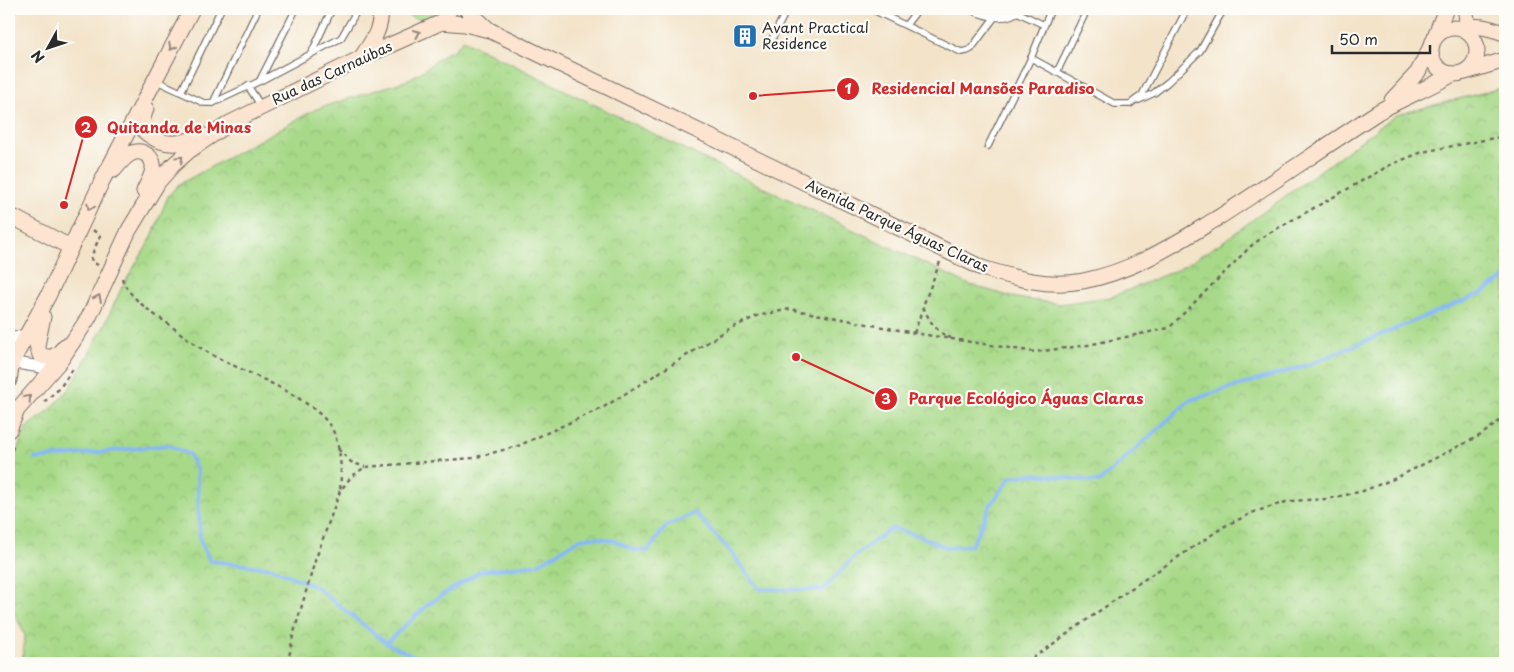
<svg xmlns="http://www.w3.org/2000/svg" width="1514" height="672" font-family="'Playpen Sans',sans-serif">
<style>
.green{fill:#a7d988;stroke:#69825a}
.park{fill:url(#park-crowns);stroke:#69825a}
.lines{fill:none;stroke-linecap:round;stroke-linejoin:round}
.stream{stroke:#86b8f3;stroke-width:4}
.lane-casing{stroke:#716b62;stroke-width:8}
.street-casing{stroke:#716b62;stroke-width:13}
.secondary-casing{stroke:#716b62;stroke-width:17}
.path{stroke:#716b62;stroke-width:2.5;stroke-dasharray:4 4;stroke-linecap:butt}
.lane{stroke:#fff;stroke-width:5.5}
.street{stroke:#fff;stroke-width:11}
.secondary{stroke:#fde4d1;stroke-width:15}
.oneway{stroke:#94887e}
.labels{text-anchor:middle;stroke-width:4.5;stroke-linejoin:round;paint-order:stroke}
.poi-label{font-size:14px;fill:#2b2b2b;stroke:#fdfcf7;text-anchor:start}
.street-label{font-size:14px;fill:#2b2b2b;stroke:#fdfcf7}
.leader{fill:none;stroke:#d62828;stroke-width:2}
.callout-dot{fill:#d62828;stroke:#fdfcf7;stroke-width:2}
.mark-label{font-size:15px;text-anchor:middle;font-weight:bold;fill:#fff}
.callout-label{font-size:15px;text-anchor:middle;font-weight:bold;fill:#d62828;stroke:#fdfcf7;stroke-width:4.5;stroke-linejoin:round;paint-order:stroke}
</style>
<defs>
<pattern id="park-crowns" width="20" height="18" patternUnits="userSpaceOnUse" patternTransform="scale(1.25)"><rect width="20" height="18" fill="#a7d988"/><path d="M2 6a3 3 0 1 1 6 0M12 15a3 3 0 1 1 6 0" fill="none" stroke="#90ba76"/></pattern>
</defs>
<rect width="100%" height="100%" fill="#fdfcf7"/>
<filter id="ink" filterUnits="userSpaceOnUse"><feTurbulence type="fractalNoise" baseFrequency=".02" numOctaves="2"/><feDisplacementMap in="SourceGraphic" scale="10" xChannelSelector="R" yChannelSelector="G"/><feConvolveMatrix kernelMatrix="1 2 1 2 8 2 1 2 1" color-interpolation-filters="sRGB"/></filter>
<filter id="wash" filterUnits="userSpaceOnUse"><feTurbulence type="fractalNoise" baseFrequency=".0096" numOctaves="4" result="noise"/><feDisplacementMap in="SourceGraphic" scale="20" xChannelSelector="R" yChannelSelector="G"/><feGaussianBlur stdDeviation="1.12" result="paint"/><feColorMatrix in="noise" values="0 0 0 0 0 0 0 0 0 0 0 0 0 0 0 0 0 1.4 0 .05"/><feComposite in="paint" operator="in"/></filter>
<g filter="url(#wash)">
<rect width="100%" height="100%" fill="#f3e3c9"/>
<path class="green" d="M399,9H443C431,24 413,21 399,9Z"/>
<path class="park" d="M463,40L731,172L970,285L1016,298L1059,304L1111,297L1179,269L1224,241L1396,115L1505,87V663H22L25,635L9,602V471L26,428L50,410L70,388L104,326L122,287L151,239L168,196L178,185L316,109L405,81L420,73L446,53L453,51Z"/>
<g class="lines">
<g class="stream">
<path d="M35,459L168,445L189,454L197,471L200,540L210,561L272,568L316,587L386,643L430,603L481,571L538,564L580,539L593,537L615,541L634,550L648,551L666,526L695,513L731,552L759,589L823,590L856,555L892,528L922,537L948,548L972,545L990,506L1011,477L1035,474L1099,482L1190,400L1305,366L1480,294L1505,278"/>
<path d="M386,643L429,663"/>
</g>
</g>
</g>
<g filter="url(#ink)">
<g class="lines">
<defs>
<g id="lane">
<path d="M871,9L961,52L967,51L971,49L997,14"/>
<path d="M1015,11L1044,25"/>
<path d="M906,25L918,9"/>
<path d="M771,41L787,9"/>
<path d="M312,52L332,9"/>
<path d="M1031,58L1115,104H1130L1142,95L1187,9"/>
<path d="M1057,72L1084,16V12L1079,9"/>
<path d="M155,80L204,103H213L260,81L341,38L355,14L352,9"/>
<path d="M260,80L296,9"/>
<path d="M248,86L261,106"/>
<path d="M181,92L221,9"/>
<path d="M1139,100L1154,93L1168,82L1200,51L1222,12"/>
<path d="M213,103L258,9"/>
<path d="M988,146L1031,58L1051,9"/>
</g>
<g id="street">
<path d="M975,9C987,14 1006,19 1017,9"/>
<path d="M9,340L27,334"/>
<path d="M9,362L54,369"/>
</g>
<g id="secondary">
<path d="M466,9L488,29"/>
<path d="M442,22L465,24L489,30L982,268C1014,278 1049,288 1083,281C1134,271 1173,245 1216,219C1271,184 1324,147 1378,112C1402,98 1429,88 1453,74"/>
<circle cx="1454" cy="51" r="23"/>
<path d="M1464,29L1467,19L1465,9"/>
<path d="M1465,30C1476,22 1493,30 1505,33"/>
<path d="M1435,36L1446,9"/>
<path d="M361,58C371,43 383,28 380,9"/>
<path d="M1465,72L1505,60"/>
<path d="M1392,100L1418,72L1430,48"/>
<path d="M146,109C144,114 141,122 143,128C144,132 147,134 151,136C167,148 185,143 202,135"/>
<path d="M114,170C119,164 125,156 132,153C137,151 142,151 147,155C160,164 149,180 144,191"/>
<path d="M9,215L70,247"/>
<path d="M43,317L37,345L40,355C52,360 58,355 65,346"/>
<path d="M9,380L12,362L48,296L102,181L192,9"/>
<path d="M9,430L17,410L60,361L89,317L129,230L158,182L173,165L190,150L230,123L361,58L442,22L450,9"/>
</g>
</defs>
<use href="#lane" class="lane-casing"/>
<use href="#street" class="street-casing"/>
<use href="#secondary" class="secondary-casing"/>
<g class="path">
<path d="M93,230L100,236L91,257L92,262L98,265"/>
<path d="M940,262L923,306C929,321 936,332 951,338"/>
<path d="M122,278C127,295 150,312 164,321C181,333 196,346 214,356C246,373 320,399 334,433C341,451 342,471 340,490"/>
<path d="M914,333L923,308"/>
<path d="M44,402L59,389L73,369"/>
<path d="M338,449L351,462L365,467"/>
<path d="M9,457L15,442"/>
<path d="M288,663L293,636L315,561L340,491L351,477L365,467L473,458L518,446L604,407L729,329L757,316L790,309L914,333L1035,352L1088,345L1169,328L1251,246L1264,236L1360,182L1390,165L1422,152L1505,136"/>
<path d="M1026,663L1136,585L1225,526L1254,512L1289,501L1327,499L1363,491L1396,478L1481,435L1505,417"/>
</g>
<use href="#lane" class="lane"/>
<use href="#street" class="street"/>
<use href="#secondary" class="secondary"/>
</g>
<defs><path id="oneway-chevron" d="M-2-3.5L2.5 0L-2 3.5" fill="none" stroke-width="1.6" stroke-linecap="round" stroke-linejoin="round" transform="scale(1.25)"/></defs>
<g class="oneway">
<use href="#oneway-chevron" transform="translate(417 33) rotate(-24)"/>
<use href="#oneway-chevron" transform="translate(172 47) rotate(118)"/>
<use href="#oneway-chevron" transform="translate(180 159) rotate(-43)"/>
<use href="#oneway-chevron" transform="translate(90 207) rotate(116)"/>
<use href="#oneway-chevron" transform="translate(98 298) rotate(-65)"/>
<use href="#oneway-chevron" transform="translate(28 398) rotate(-49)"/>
</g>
</g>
<defs>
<symbol id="building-square" viewBox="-11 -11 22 22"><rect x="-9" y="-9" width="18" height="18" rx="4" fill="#1f6fb2" stroke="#fdfcf7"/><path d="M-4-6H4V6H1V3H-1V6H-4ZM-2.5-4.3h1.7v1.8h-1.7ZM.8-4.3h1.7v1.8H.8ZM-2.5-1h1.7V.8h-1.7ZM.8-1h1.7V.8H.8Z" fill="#fff"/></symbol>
</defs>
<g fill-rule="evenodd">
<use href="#building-square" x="731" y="22" width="28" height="28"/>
</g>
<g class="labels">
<g class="poi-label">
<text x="762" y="33">Avant Practical<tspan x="762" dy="16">Residence</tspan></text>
</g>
<g class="street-label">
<text transform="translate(332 73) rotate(-25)" y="5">Rua das Carnaúbas</text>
<text transform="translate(897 226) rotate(25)" y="5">Avenida Parque Águas Claras</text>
</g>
</g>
<path class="leader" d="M753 96L848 89M64 205L86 127M796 357L886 399"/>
<g class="callout-dot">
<circle cx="753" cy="96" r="5"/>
<circle cx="64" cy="205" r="5"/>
<circle cx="796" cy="357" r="5"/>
<circle cx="848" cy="89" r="12"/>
<circle cx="86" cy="127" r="12"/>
<circle cx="886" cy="399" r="12"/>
</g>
<g class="mark-label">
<text x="848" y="94">1</text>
<text x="86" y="133">2</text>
<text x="886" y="404">3</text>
</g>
<g class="callout-label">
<text x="983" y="94">Residencial Mansões Paradiso</text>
<text x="179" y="133">Quitanda de Minas</text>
<text x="1026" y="404">Parque Ecológico Águas Claras</text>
</g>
<rect width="1514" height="672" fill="none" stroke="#fdfcf7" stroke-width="30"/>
<g transform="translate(48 48) rotate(230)" stroke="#fdfcf7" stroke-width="4" paint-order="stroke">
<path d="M0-4L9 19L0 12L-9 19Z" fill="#2b2b2b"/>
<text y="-8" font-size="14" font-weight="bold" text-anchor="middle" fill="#2b2b2b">N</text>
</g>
<path d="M1332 45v8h98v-8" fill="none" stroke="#2b2b2b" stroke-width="2.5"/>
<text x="1339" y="45" font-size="15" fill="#2b2b2b" stroke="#fdfcf7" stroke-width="4" paint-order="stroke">50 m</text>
</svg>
